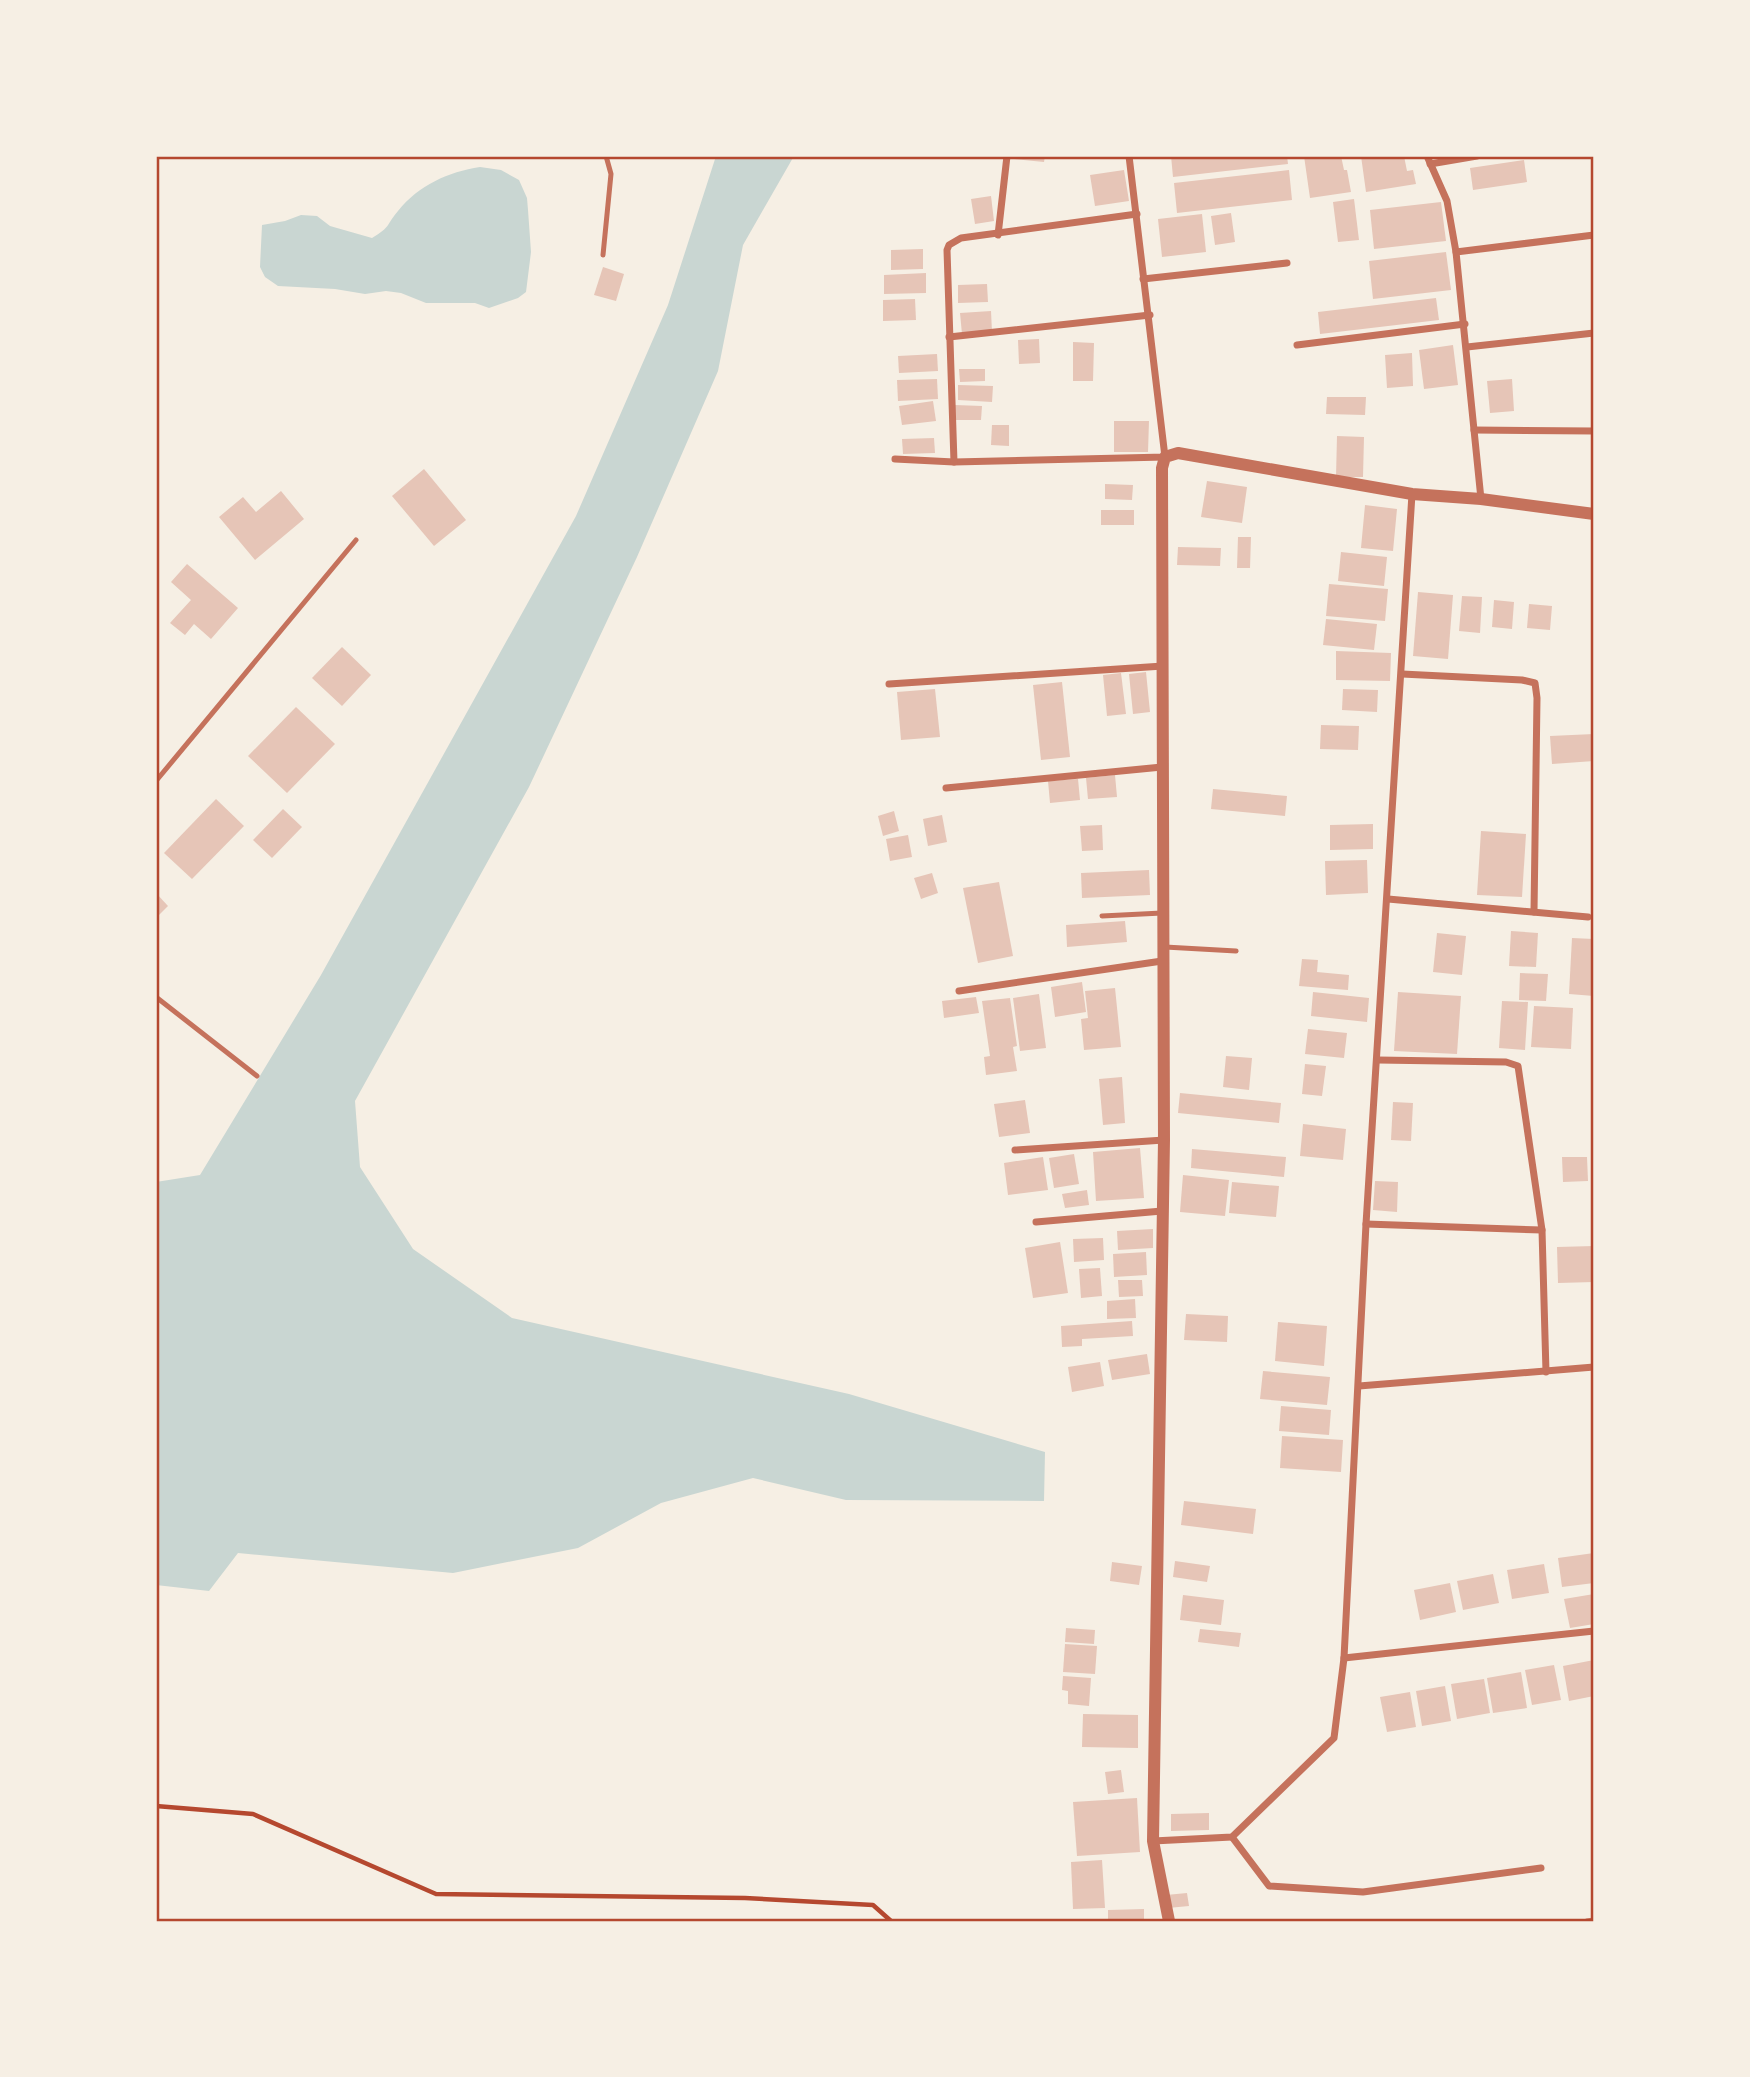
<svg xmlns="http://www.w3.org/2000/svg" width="1750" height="2077" font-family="Quicksand,sans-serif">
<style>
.water{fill:#c9d6d2}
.building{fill:#e6c5b7}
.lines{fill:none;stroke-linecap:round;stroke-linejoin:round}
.path{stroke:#b5482f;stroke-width:4.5}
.service{stroke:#c5725c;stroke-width:5}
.minor{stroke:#c5725c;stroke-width:7}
.tertiary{stroke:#c5725c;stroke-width:12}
.neatline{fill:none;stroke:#b5482f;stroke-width:2.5}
</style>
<rect width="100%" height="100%" fill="#f6efe4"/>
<g class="water">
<path d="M716,156H794L743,245L718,371L637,557L529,787L355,1101L360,1167L413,1249L512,1318L849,1394L1045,1452L1044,1501L846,1500L753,1478L661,1503L578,1548L453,1573L238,1553L209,1591L156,1585V1182L200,1175L321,975L576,516L668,305Z"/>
<path d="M480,167L501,170L519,180L527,198L528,210L531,252L526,292L518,298L489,308L475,303H426L401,293L386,291L365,294L335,289L278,286L265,277L260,267L262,225L285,221L301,215L317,216L330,226L372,238C391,227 386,225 398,211C419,185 448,172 480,167Z"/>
</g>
<g class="building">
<path d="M1015,156H1045L1044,162L1014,159Z"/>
<path d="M1171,156H1287L1288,164L1173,177Z"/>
<path d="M1304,156H1341L1344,170H1347L1351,192L1310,198Z"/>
<path d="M1361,156H1404L1407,171L1413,170L1416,184L1366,192Z"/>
<path d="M1524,160L1527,182L1473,190L1470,168Z"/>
<path d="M1124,170L1129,201L1095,206L1090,175Z"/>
<path d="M1289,170L1292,200L1177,213L1174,183Z"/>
<path d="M991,196L994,221L975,224L971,199Z"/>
<path d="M1354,199L1359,240L1338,242L1333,202Z"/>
<path d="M1441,202L1446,241L1374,249L1370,210Z"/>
<path d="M1231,213L1235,242L1215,245L1211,216Z"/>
<path d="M1202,214L1206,252L1162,257L1158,219Z"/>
<path d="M923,249V269L891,270V250Z"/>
<path d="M1446,252L1451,290L1373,299L1369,261Z"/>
<path d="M603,267L624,274L616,301L594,295Z"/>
<path d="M926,273V293L884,294V275Z"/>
<path d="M987,284L988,302L958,303V285Z"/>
<path d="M1436,298L1439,320L1320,334L1318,312Z"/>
<path d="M915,299L916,320L883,321V300Z"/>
<path d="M991,311L992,332L962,334L960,313Z"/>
<path d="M1039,339L1040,363L1019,364L1018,340Z"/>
<path d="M1073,342L1094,343L1093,381H1073Z"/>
<path d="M1453,345L1458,385L1424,389L1419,350Z"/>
<path d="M1412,353L1413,386L1387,388L1385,355Z"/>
<path d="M937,354L938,371L899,373L898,356Z"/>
<path d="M959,369H985V381L960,382Z"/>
<path d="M937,379L938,399L898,401L897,380Z"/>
<path d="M1512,379L1514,411L1490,413L1487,381Z"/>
<path d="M958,385L993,386L992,402L958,400Z"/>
<path d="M1327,397H1366L1365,415L1326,414Z"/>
<path d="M933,401L936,421L902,425L899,406Z"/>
<path d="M955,405L982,406L981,420H955Z"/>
<path d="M1114,421H1149L1148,452H1114Z"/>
<path d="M992,425H1009V446L991,445Z"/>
<path d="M1337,436L1364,437L1363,477H1336Z"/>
<path d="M934,438L935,453L903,454L902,439Z"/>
<path d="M424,469L466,520L434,546L392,496Z"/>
<path d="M1207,481L1247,487L1242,523L1201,517Z"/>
<path d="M1105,484L1133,485L1132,500L1105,499Z"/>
<path d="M281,491L304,519L255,560L219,517L243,497L256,512Z"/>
<path d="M1365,505L1397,509L1393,551L1361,548Z"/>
<rect x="1101" y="510" width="33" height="15"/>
<path d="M1238,537H1251L1250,568H1237Z"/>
<path d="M1178,547L1221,548L1220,566L1177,565Z"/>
<path d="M1341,552L1387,557L1384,586L1338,581Z"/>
<path d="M187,564L238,608L211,639L194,624L185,635L170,623L191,600L171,582Z"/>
<path d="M1329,584L1388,589L1385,621L1326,616Z"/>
<path d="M1418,592L1453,595L1448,659L1413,656Z"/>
<path d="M1462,596L1482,597L1480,633L1459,631Z"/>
<path d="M1494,600L1514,602L1512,629L1492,627Z"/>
<path d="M1529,604L1552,606L1550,630L1527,628Z"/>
<path d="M1326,619L1377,624L1374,650L1323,645Z"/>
<path d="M342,647L371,675L342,706L312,678Z"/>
<path d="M1336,651L1391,653L1390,681L1336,680Z"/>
<path d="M1146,672L1150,712L1133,714L1129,674Z"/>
<path d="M1121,673L1126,714L1107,716L1103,675Z"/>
<path d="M1062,682L1070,757L1041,760L1033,685Z"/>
<path d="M935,689L940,737L901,740L897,692Z"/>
<path d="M1343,689L1378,690L1377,712L1342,710Z"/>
<path d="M296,707L335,744L287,793L248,756Z"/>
<path d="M1321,725L1359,726L1358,750L1320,749Z"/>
<path d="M1594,734V761L1552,764L1550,736Z"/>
<path d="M1115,775L1117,797L1088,799L1086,778Z"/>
<path d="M1078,779L1080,800L1050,803L1048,781Z"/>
<path d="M1213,789L1287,796L1285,816L1211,809Z"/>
<path d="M216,799L244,826L192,879L164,853Z"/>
<path d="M283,809L302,827L272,858L253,840Z"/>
<path d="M894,811L899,831L883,836L878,816Z"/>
<path d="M942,815L947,842L928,846L923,819Z"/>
<path d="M1373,824V849L1330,850V825Z"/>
<path d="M1102,825L1103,850L1082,851L1080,826Z"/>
<path d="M1481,831L1526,834L1522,897L1477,895Z"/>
<path d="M908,835L912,857L890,861L886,839Z"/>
<path d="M1367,860L1368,893L1326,895L1325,861Z"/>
<path d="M1149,870L1150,895L1082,898L1081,873Z"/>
<path d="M932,873L938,893L921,899L914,878Z"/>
<path d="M999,882L1013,956L978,963L963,888Z"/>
<path d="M156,893L168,906L156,918Z"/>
<path d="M1125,921L1127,942L1067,947L1066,925Z"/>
<path d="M1511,931L1538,933L1536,967L1509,966Z"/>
<path d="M1437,933L1466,936L1462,975L1433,972Z"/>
<path d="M1572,938L1594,939V996L1569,994Z"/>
<path d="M1302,959L1318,960L1317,972L1349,975L1348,990L1299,986Z"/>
<path d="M1520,973L1548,974L1546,1001L1519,1000Z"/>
<path d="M1082,982L1086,1012L1055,1017L1051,987Z"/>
<path d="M1115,988L1121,1047L1084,1050L1081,1019L1088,1018L1085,991Z"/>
<path d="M1313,992L1369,998L1367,1022L1311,1016Z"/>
<path d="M1398,992L1461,996L1457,1054L1394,1051Z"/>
<path d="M1039,994L1046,1048L1020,1051L1013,998Z"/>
<path d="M976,997L979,1013L944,1018L942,1001Z"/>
<path d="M1010,998L1017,1046L1013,1047L1017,1071L986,1075L984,1057L990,1056L982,1001Z"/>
<path d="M1502,1001L1528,1002L1525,1050L1499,1048Z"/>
<path d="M1534,1006L1573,1008L1571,1049L1531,1047Z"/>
<path d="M1308,1029L1347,1033L1344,1058L1305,1054Z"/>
<path d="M1226,1056L1252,1058L1249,1090L1223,1087Z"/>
<path d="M1305,1064L1326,1066L1322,1096L1302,1094Z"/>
<path d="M1122,1077L1125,1123L1103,1125L1099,1079Z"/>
<path d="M1180,1093L1281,1103L1279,1123L1178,1113Z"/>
<path d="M1025,1100L1030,1133L999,1137L994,1104Z"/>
<path d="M1393,1102L1413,1103L1411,1141L1391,1140Z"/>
<path d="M1303,1124L1346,1129L1343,1160L1300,1156Z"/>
<path d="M1140,1148L1144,1198L1096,1201L1093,1152Z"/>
<path d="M1192,1149L1286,1157L1284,1177L1191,1168Z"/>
<path d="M1074,1154L1079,1184L1054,1188L1049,1158Z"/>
<path d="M1043,1157L1048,1190L1008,1195L1004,1163Z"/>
<path d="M1562,1157H1587L1588,1181L1563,1182Z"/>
<path d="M1183,1175L1229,1180L1225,1216L1180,1212Z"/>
<path d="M1375,1181L1398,1182L1397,1212L1373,1210Z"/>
<path d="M1232,1182L1279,1186L1276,1217L1229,1213Z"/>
<path d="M1087,1190L1089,1205L1065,1208L1062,1194Z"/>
<path d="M1153,1229V1248L1118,1250L1117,1231Z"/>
<path d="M1103,1238L1104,1260L1074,1262L1073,1239Z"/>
<path d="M1060,1242L1068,1293L1033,1298L1025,1248Z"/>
<path d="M1594,1246V1282L1558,1283L1557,1247Z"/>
<path d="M1146,1252L1147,1275L1114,1277L1113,1254Z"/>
<path d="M1100,1268L1102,1296L1081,1298L1079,1269Z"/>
<path d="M1118,1280H1142L1143,1296L1119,1297Z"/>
<path d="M1135,1299L1136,1318L1107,1319V1301Z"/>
<path d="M1186,1314L1228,1316L1227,1342L1184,1340Z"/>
<path d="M1132,1321L1133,1336L1082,1339V1346L1062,1347L1061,1326Z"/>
<path d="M1278,1322L1327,1326L1324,1366L1275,1361Z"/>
<path d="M1147,1354L1150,1374L1112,1380L1108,1360Z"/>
<path d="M1100,1362L1104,1386L1072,1392L1068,1367Z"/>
<path d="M1263,1371L1330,1377L1327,1405L1260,1399Z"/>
<path d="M1281,1406L1331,1410L1329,1435L1279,1431Z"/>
<path d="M1282,1436L1343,1440L1341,1472L1280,1468Z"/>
<path d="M1184,1501L1256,1509L1253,1534L1181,1525Z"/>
<path d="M1594,1553V1583L1562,1587L1558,1558Z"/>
<path d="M1175,1561L1210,1566L1207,1582L1173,1577Z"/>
<path d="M1112,1562L1142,1566L1139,1585L1110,1581Z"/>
<path d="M1544,1564L1549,1593L1512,1599L1507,1570Z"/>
<path d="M1493,1574L1499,1603L1463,1610L1457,1581Z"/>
<path d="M1450,1583L1456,1612L1420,1620L1414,1590Z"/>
<path d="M1594,1594V1624L1570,1628L1564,1599Z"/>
<path d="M1183,1595L1224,1600L1221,1625L1180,1620Z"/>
<path d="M1066,1628L1095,1630L1094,1644L1065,1642Z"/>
<path d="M1200,1629L1241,1633L1239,1647L1198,1642Z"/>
<path d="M1065,1644L1097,1646L1095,1674L1063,1672Z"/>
<path d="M1594,1660V1696L1569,1701L1563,1666Z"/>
<path d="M1554,1665L1561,1700L1532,1705L1525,1670Z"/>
<path d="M1521,1672L1527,1708L1493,1713L1487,1678Z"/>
<path d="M1063,1676L1091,1678L1089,1706L1068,1704V1691L1062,1690Z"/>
<path d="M1484,1679L1490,1713L1457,1719L1451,1684Z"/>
<path d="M1445,1686L1451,1721L1422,1726L1416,1691Z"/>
<path d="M1410,1692L1416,1727L1387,1732L1380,1697Z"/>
<path d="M1083,1714L1138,1715V1748L1082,1747Z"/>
<path d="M1121,1770L1124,1792L1108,1794L1105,1772Z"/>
<path d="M1137,1798L1140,1852L1077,1856L1073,1802Z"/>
<path d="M1209,1813V1830L1171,1831V1814Z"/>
<path d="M1102,1860L1105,1908L1073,1909L1071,1862Z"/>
<path d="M1187,1893L1189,1906L1168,1908L1166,1895Z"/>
<path d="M1144,1909V1921H1108V1910Z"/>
</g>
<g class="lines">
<path class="path" d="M156,1806L253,1814L436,1894L745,1898L873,1905L891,1921"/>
<g class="service">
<path d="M603,255L611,174L606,156"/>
<path d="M156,781L356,540"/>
<path d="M1102,916L1162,913"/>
<path d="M1165,947L1236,951"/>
<path d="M156,997L257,1076"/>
<path d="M1587,1921L1594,1920"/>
</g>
<g class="minor">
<path d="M1427,156L1447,201L1456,252L1481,499"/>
<path d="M1430,164L1477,156"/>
<path d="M998,235L1007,156"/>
<path d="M1456,252L1594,235"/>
<path d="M1143,279L1287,263"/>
<path d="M949,337L1150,315"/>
<path d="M1297,345L1465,324"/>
<path d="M1467,347L1594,333"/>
<path d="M1474,430L1594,431"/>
<path d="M895,459L954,462L1165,457L1129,156"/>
<path d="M954,462L947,250L949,245L961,238L1137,214"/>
<path d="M1402,674L1522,680L1535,683L1537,698L1534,912"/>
<path d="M889,684L1163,666"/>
<path d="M946,788L1162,767"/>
<path d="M1388,899L1588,917"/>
<path d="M959,991L1162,961"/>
<path d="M1378,1060L1506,1062L1518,1066L1542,1230L1546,1372"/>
<path d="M1015,1150L1164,1140"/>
<path d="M1036,1222L1162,1211"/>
<path d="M1366,1224L1542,1230"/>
<path d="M1359,1386L1594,1367"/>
<path d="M1344,1658L1594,1631"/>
<path d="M1232,1837L1269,1886L1363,1892L1541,1868"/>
<path d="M1153,1841L1232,1837L1334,1738L1344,1658L1366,1224L1412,494"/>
</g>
<path class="tertiary" d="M1169,1921L1153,1841L1164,1140L1162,468L1165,457L1178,453L1412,494L1481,499L1594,514"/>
</g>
<rect width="1750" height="2077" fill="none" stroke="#f6efe4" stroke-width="315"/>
<rect x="158" y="158" width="1434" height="1762" class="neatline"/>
</svg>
